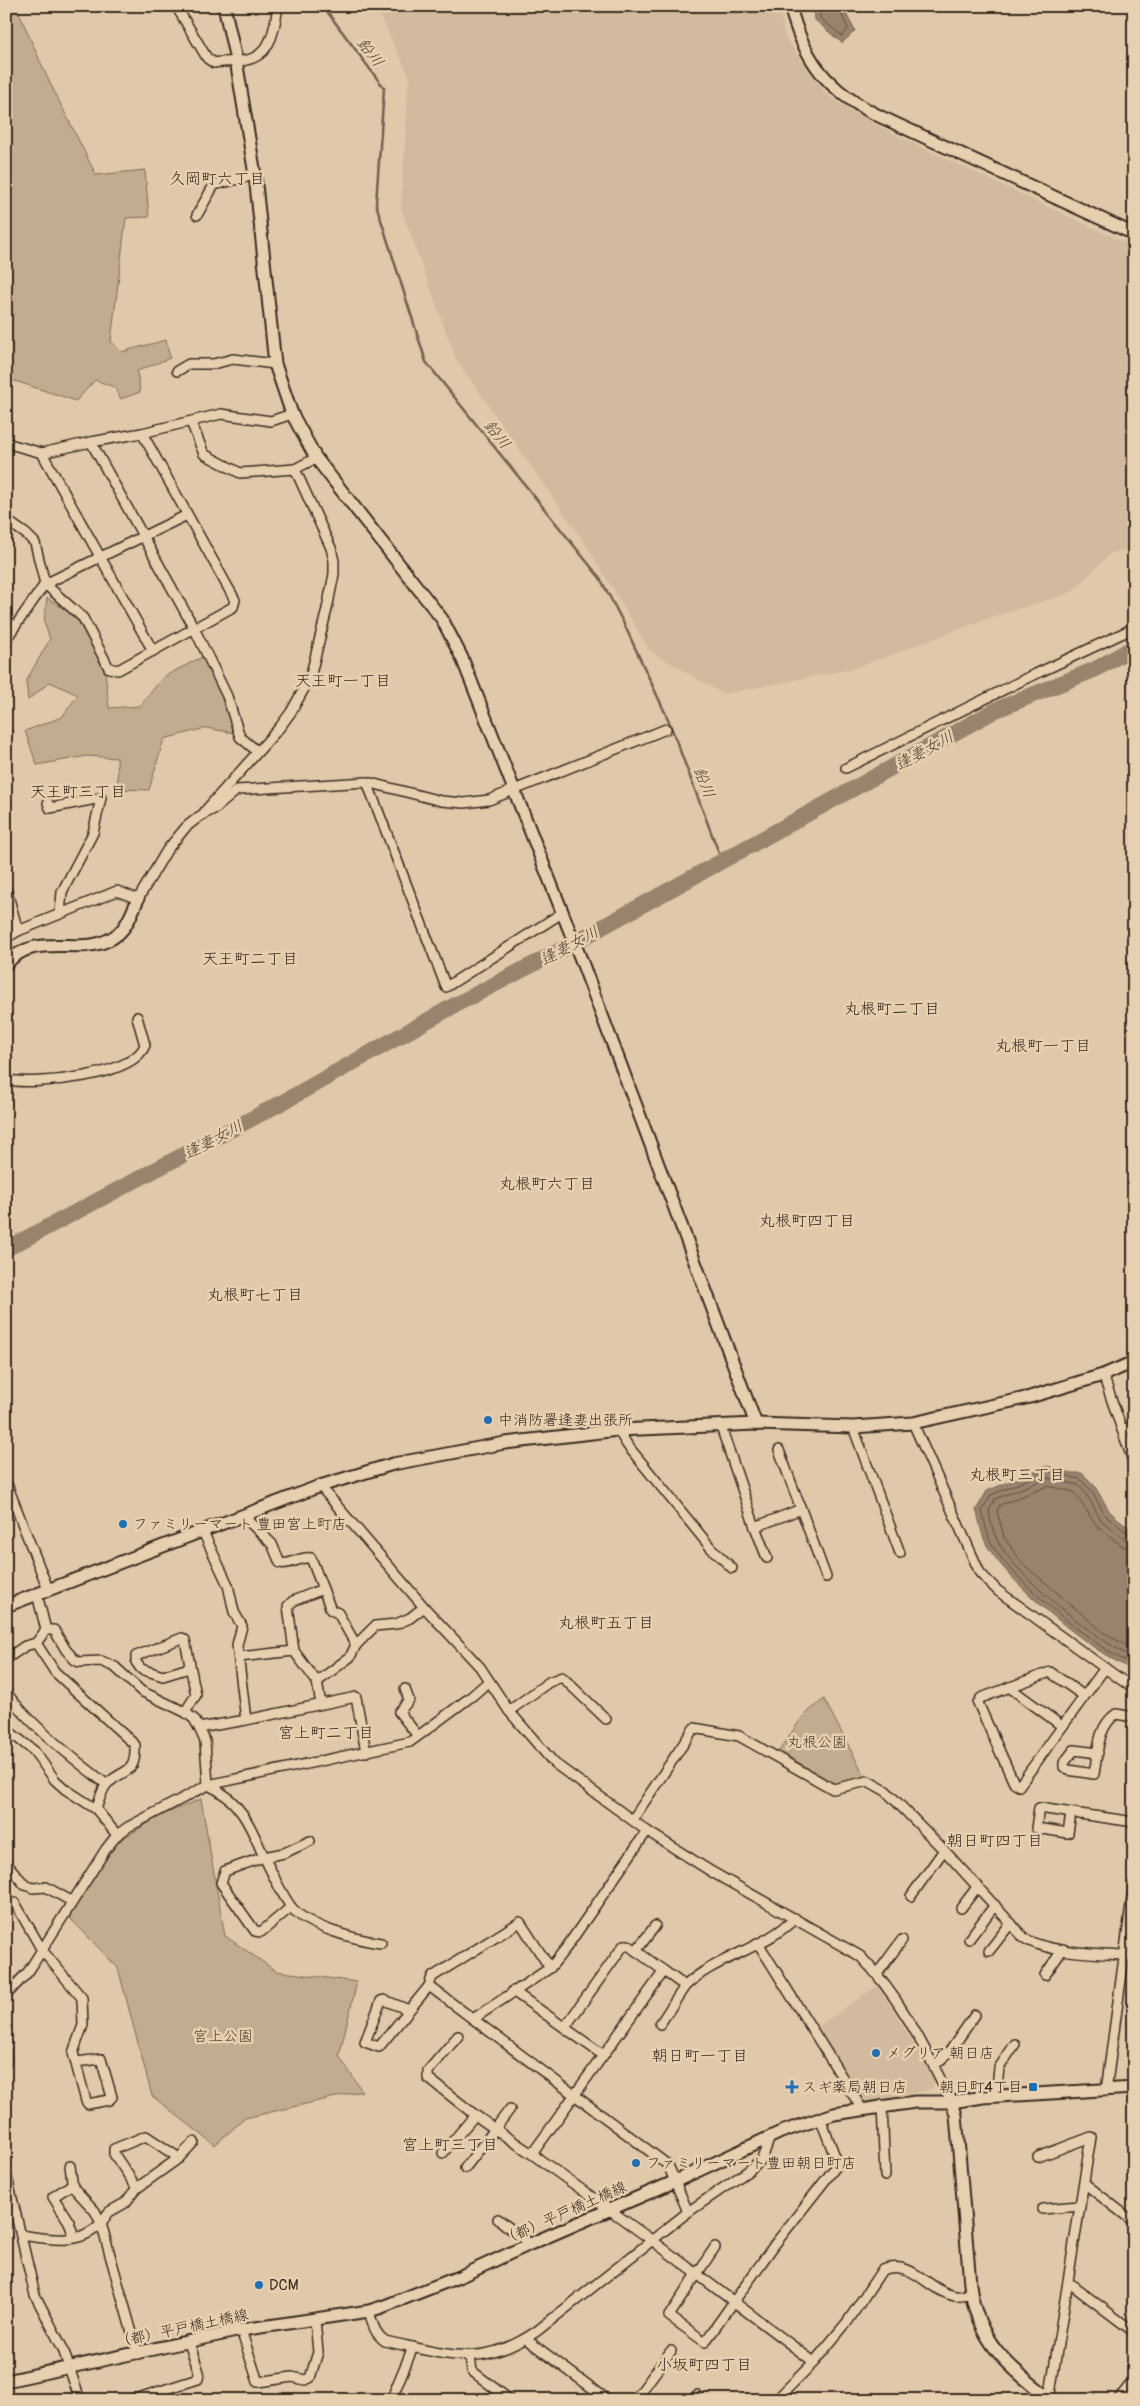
<svg xmlns="http://www.w3.org/2000/svg" width="1140" height="2406" font-family="Pangolin,'Klee One',sans-serif">
<style>
.built{fill:#d1ba9d}
.green{fill:#c2ac90;stroke:#7e6b57}
.water{fill:#98846d;stroke:#73604d}
.lines{fill:none;stroke-linecap:round;stroke-linejoin:round}
.shore{stroke:#604e3e;stroke-width:1}
.stream{stroke:#73604d;stroke-width:2.5}
.river{stroke:#98846d;stroke-width:16}
.minor-casing{stroke:#3b2a1e;stroke-width:12}
.tertiary-casing{stroke:#3b2a1e;stroke-width:15}
.minor{stroke:#e7d0b0;stroke-width:9}
.tertiary{stroke:#e7d0b0;stroke-width:11}
.poi-dot{fill:#1f6fb2;stroke:#e7d0b0;stroke-width:2}
.labels{text-anchor:middle;stroke-width:5;stroke-linejoin:round;paint-order:stroke}
.poi-label{font-size:15px;fill:#3b2a1e;stroke:#e7d0b0;text-anchor:start}
.park-label{font-size:15px;fill:#4f3e2f;stroke:#e7d0b0}
.street-label{font-size:15px;fill:#3b2a1e;stroke:#e7d0b0}
.water-label{font-size:16px;font-style:italic;fill:#524032;stroke:#e7d0b0}
.neighbourhood-label{font-size:16px;fill:#3b2a1e;stroke:#e7d0b0}
</style>
<rect width="100%" height="100%" fill="#e0c9aa"/>
<filter id="ink" filterUnits="userSpaceOnUse"><feTurbulence type="fractalNoise" baseFrequency=".02" numOctaves="2"/><feDisplacementMap in="SourceGraphic" scale="10" xChannelSelector="R" yChannelSelector="G"/><feConvolveMatrix kernelMatrix="1 2 1 2 8 2 1 2 1" color-interpolation-filters="sRGB"/></filter>
<g filter="url(#ink)">
<g class="built">
<path d="M375,6H779L785,37L827,95L877,125L927,150L1134,247V548L1111,553L1072,592L995,616L852,669L723,694L650,651L587,546L456,359L401,208L409,75Z"/>
<path d="M878,1985L935,2079L932,2089L863,2103L816,2028Z"/>
</g>
<g class="green">
<path d="M6,6H16L47,77L96,175L145,170L149,217L126,218L111,341L121,352L166,340L170,358L137,371L140,392L121,399L114,387L95,380L76,401L6,378Z"/>
<path d="M47,598L76,617L105,670L109,708L140,706L163,677L204,656L226,699L234,733L206,728L164,739L149,790L118,789L117,758L87,756L37,765L25,731L62,717L78,695L50,682L28,700L26,681L50,639L44,622Z"/>
<path d="M824,1699L865,1777L835,1784L779,1751L803,1716Z"/>
<path d="M201,1799L225,1936L276,1971L357,1982L339,2056L362,2091L245,2118L215,2145L152,2096L118,1968L68,1916L114,1844L160,1816Z"/>
</g>
<g class="water">
<path d="M814,6H842L855,31L842,43L815,20Z"/>
<path d="M1047,1466L1071,1473H1082L1094,1485L1110,1512L1134,1532V1670C1093,1654 1010,1584 988,1547C981,1536 980,1521 976,1510L987,1491Z"/>
</g>
<g class="lines">
<g class="shore">
<path d="M819,6L820,18L842,36L848,29L838,6"/>
<path d="M1134,1535L1129,1534L1106,1516L1090,1489L1080,1479L1048,1471L991,1495L982,1510C984,1520 987,1534 991,1543C1009,1577 1098,1651 1134,1665"/>
<path d="M1134,1542L1125,1539L1101,1520L1085,1492L1078,1485L1048,1478L995,1499L989,1511C990,1520 993,1532 997,1540C1014,1575 1099,1642 1134,1658"/>
<path d="M1134,1549L1122,1546L1097,1526L1074,1492L1048,1486L1000,1505L997,1511L1004,1537L1022,1563L1103,1632L1134,1650"/>
</g>
<path class="stream" d="M323,6L384,88L376,204L426,362L600,578L624,624L668,719L722,861"/>
<path class="river" d="M6,1249L285,1101L455,1005L557,952L996,710L1096,669L1134,647"/>
<defs>
<g id="minor">
<path d="M176,6L207,58L214,63C225,61 243,63 253,58C273,50 275,24 278,6"/>
<path d="M197,215L214,185L255,175"/>
<path d="M177,371L189,364H213L233,359L275,364"/>
<path d="M191,422L204,454L240,473L295,469"/>
<path d="M91,442L194,628L227,696L240,737L257,751"/>
<path d="M6,443L42,453L91,442L142,433L221,414L271,421L292,414"/>
<path d="M42,453L153,651"/>
<path d="M6,520L26,534L35,543L45,584L83,618L109,668L118,670L233,607L235,600L142,433"/>
<path d="M6,639L45,584L187,515"/>
<path d="M6,734L7,733"/>
<path d="M846,768L1025,679L1134,628"/>
<path d="M367,782L446,987L562,913"/>
<path d="M48,803L50,808L101,798L93,833L62,892L60,914"/>
<path d="M205,811L280,727L291,712L310,678L327,609L334,574V561L331,548L295,469L316,458"/>
<path d="M6,888L18,931"/>
<path d="M6,938L18,931L117,891L138,899L167,850L186,827L200,816L216,808L237,790L367,782L441,801L464,803L489,800L666,729"/>
<path d="M6,1080C36,1085 134,1077 145,1045L137,1017"/>
<path d="M1103,1375L1134,1464"/>
<path d="M913,1423L980,1573L998,1591L1134,1689"/>
<path d="M721,1427L755,1527L801,1509L826,1577"/>
<path d="M853,1427L900,1553"/>
<path d="M1122,1429L1134,1428"/>
<path d="M618,1430L628,1446L711,1548L732,1568"/>
<path d="M779,1450L801,1509"/>
<path d="M6,1482L48,1589"/>
<path d="M320,1486L424,1607L480,1667L509,1711L554,1763L647,1831L712,1872L860,1956C901,1997 926,2051 952,2102"/>
<path d="M244,1517L272,1544L280,1563C291,1566 300,1556 311,1558L331,1610L338,1613L356,1645L375,1626L396,1624L410,1618L424,1607"/>
<path d="M755,1527L767,1558"/>
<path d="M203,1532L228,1585L234,1612L242,1626L237,1645L246,1720L199,1728L205,1741L208,1785"/>
<path d="M46,1630H54L66,1650L75,1660L79,1662L101,1661L115,1667L141,1691L185,1712"/>
<path d="M36,1643L55,1672L135,1745C136,1775 125,1768 108,1783C102,1788 99,1802 96,1809"/>
<path d="M294,1651L288,1606L293,1601L323,1589"/>
<path d="M239,1657L294,1651L317,1682L321,1704"/>
<path d="M6,1659L25,1646L36,1643L46,1630L37,1594"/>
<path d="M189,1668L163,1676L141,1669L136,1662V1656L182,1638L185,1640L196,1695L185,1712L194,1719L199,1728"/>
<path d="M317,1682L350,1657L356,1645"/>
<path d="M1009,1687L1062,1726"/>
<path d="M405,1689L409,1700L399,1712L418,1736"/>
<path d="M6,1692C29,1724 75,1760 106,1784"/>
<path d="M1084,1696L1050,1672L981,1698L978,1703L1014,1783L1019,1786L1105,1668"/>
<path d="M509,1711L549,1682L562,1677L606,1719"/>
<path d="M246,1720L356,1697L366,1752"/>
<path d="M6,1729L34,1751L55,1780L65,1789L96,1809L117,1835"/>
<path d="M1098,1753L1074,1750L1064,1763V1767L1068,1770L1094,1774C1098,1753 1097,1727 1116,1714L1134,1717"/>
<path d="M208,1785C240,1799 251,1827 264,1857L225,1871L221,1883L255,1931L261,1932L291,1907"/>
<path d="M1071,1813L1068,1833L1036,1828L1039,1808L1134,1822"/>
<path d="M633,1819L694,1728L739,1736L833,1789L868,1781L886,1791L944,1850L1024,1938C1049,1954 1103,1953 1134,1956"/>
<path d="M310,1841L284,1853L264,1857C273,1874 281,1894 292,1908C308,1927 357,1940 381,1943"/>
<path d="M6,1863L25,1885L33,1888L46,1887L71,1901"/>
<path d="M911,1896L944,1850"/>
<path d="M15,1903L42,1950L82,1998L83,2025L73,2053L86,2101L88,2104L109,2100L112,2097L101,2059L76,2062"/>
<path d="M961,1908L978,1886"/>
<path d="M795,1918C765,1949 717,1956 685,1986L664,1971L532,2154L653,2241L814,2362"/>
<path d="M969,1939L995,1905"/>
<path d="M758,1943L862,2109"/>
<path d="M636,1951L655,1926"/>
<path d="M989,1951L1011,1923"/>
<path d="M550,1968L520,1922L432,1977L429,1986L668,2165L688,2212"/>
<path d="M877,1974L902,1940"/>
<path d="M1045,1975L1063,1949"/>
<path d="M513,1991L603,2055"/>
<path d="M6,1995L28,1972L106,1849L117,1835L128,1827L208,1785L410,1742L472,1696L488,1682"/>
<path d="M409,2010L384,2000L381,2001L365,2042L379,2047L429,1986"/>
<path d="M473,2019L550,1968L566,1948L647,1831"/>
<path d="M660,2024L685,1986"/>
<path d="M565,2027L624,1945H628L664,1971"/>
<path d="M458,2036L428,2071V2078L475,2115"/>
<path d="M6,2052V2062"/>
<path d="M934,2066L950,2051L975,2015"/>
<path d="M1106,2091L1134,1883"/>
<path d="M996,2097L999,2068L1015,2044"/>
<path d="M882,2105L885,2176"/>
<path d="M443,2153L475,2115L495,2129L510,2109"/>
<path d="M1038,2157L1091,2137L1049,2400"/>
<path d="M70,2166L73,2188"/>
<path d="M465,2168L495,2129L532,2154"/>
<path d="M6,2173L35,2295L63,2349L80,2400"/>
<path d="M1084,2183L1134,2222"/>
<path d="M137,2188L114,2154V2149L146,2136L179,2158"/>
<path d="M1042,2209L1080,2206"/>
<path d="M498,2219L530,2244"/>
<path d="M21,2235C48,2239 81,2246 101,2223L138,2354"/>
<path d="M74,2237L69,2222L53,2197L71,2185L95,2211L101,2223L109,2212L125,2203L137,2188L179,2158L194,2142"/>
<path d="M715,2247L669,2316L705,2342L775,2244L838,2164L820,2118"/>
<path d="M1068,2282L1134,2332"/>
<path d="M369,2311C373,2324 374,2333 385,2341C446,2354 481,2370 537,2331L688,2212L748,2171L762,2159L770,2137"/>
<path d="M241,2330L258,2382L292,2377L305,2380L310,2378L318,2352L315,2320"/>
<path d="M526,2339L608,2400"/>
<path d="M470,2357L472,2371L510,2400"/>
<path d="M132,2400L198,2379L199,2372L189,2343"/>
<path d="M391,2400L413,2347"/>
<path d="M635,2400L671,2351"/>
<path d="M694,2400L697,2395"/>
<path d="M776,2400L814,2362L848,2321L882,2270C912,2258 928,2291 955,2296C960,2297 966,2295 971,2294"/>
<path d="M1118,2400L1134,2380"/>
</g>
<g id="tertiary">
<path d="M224,6L236,60L255,175L275,364L292,414L316,458L442,619L462,658L580,957L756,1424"/>
<path d="M790,6C804,61 828,91 879,116L1134,234"/>
<path d="M6,964C39,927 86,962 119,933C128,925 133,910 138,899"/>
<path d="M6,1606L320,1486L393,1464L505,1443L618,1430L756,1424L853,1427L913,1423L1030,1397L1103,1375L1134,1362"/>
<path d="M952,2102L956,2115L970,2284C976,2341 1009,2367 1052,2400"/>
<path d="M6,2381L241,2330L369,2311L382,2307L461,2276L530,2244L676,2181L781,2132L834,2114L915,2102H952L983,2097L1134,2088"/>
</g>
</defs>
<use href="#minor" class="minor-casing"/>
<use href="#tertiary" class="tertiary-casing"/>
<use href="#minor" class="minor"/>
<use href="#tertiary" class="tertiary"/>
</g>
</g>
<g class="poi-dot">
<circle cx="488" cy="1420" r="5"/>
<circle cx="123" cy="1524" r="5"/>
<circle cx="876" cy="2053" r="5"/>
<path d="M789.5 2079.5h5v5h5v5h-5v5h-5v-5h-5v-5h5z"/>
<rect x="1028" y="2082" width="10" height="10" rx="2.5"/>
<circle cx="636" cy="2163" r="5"/>
<circle cx="259" cy="2285" r="5"/>
</g>
<g class="labels">
<g class="poi-label">
<text x="498" y="1425">中消防署逢妻出張所</text>
<text x="133" y="1529">ファミリーマート 豊田宮上町店</text>
<text x="886" y="2058">メグリア 朝日店</text>
<text x="802" y="2092">スギ薬局朝日店</text>
<text x="1023" y="2092" text-anchor="end">朝日町4丁目</text>
<text x="646" y="2168">ファミリーマート豊田朝日町店</text>
<text x="269" y="2290">DCM</text>
</g>
<g class="park-label">
<text x="817" y="1747">丸根公園</text>
<text x="223" y="2041">宮上公園</text>
</g>
<g class="street-label">
<text transform="translate(564 2213) rotate(-24)" y="5">（都）平戸橋土橋線</text>
<text transform="translate(182 2328) rotate(-12)" y="5">（都）平戸橋土橋線</text>
</g>
<g class="water-label">
<text transform="translate(371 52) rotate(53)" y="6">鉛川</text>
<text transform="translate(498 434) rotate(51)" y="6">鉛川</text>
<text transform="translate(924 750) rotate(-29)" y="6">逢妻女川</text>
<text transform="translate(705 782) rotate(69)" y="6">鉛川</text>
<text transform="translate(569 945) rotate(-29)" y="6">逢妻女川</text>
<text transform="translate(213 1139) rotate(-28)" y="6">逢妻女川</text>
</g>
<g class="neighbourhood-label">
<text x="217" y="184">久岡町六丁目</text>
<text x="343" y="686">天王町一丁目</text>
<text x="78" y="797">天王町三丁目</text>
<text x="250" y="964">天王町二丁目</text>
<text x="892" y="1014">丸根町二丁目</text>
<text x="1043" y="1051">丸根町一丁目</text>
<text x="547" y="1189">丸根町六丁目</text>
<text x="807" y="1226">丸根町四丁目</text>
<text x="255" y="1300">丸根町七丁目</text>
<text x="1017" y="1480">丸根町三丁目</text>
<text x="606" y="1628">丸根町五丁目</text>
<text x="326" y="1738">宮上町二丁目</text>
<text x="995" y="1846">朝日町四丁目</text>
<text x="700" y="2061">朝日町一丁目</text>
<text x="450" y="2150">宮上町三丁目</text>
<text x="704" y="2370">小坂町四丁目</text>
</g>
</g>
<rect width="1140" height="2406" fill="none" stroke="#e7d0b0" stroke-width="25"/>
<rect x="12" y="12" width="1115" height="2381" fill="none" stroke="#3b2a1e" stroke-width="2" filter="url(#ink)"/>
</svg>
